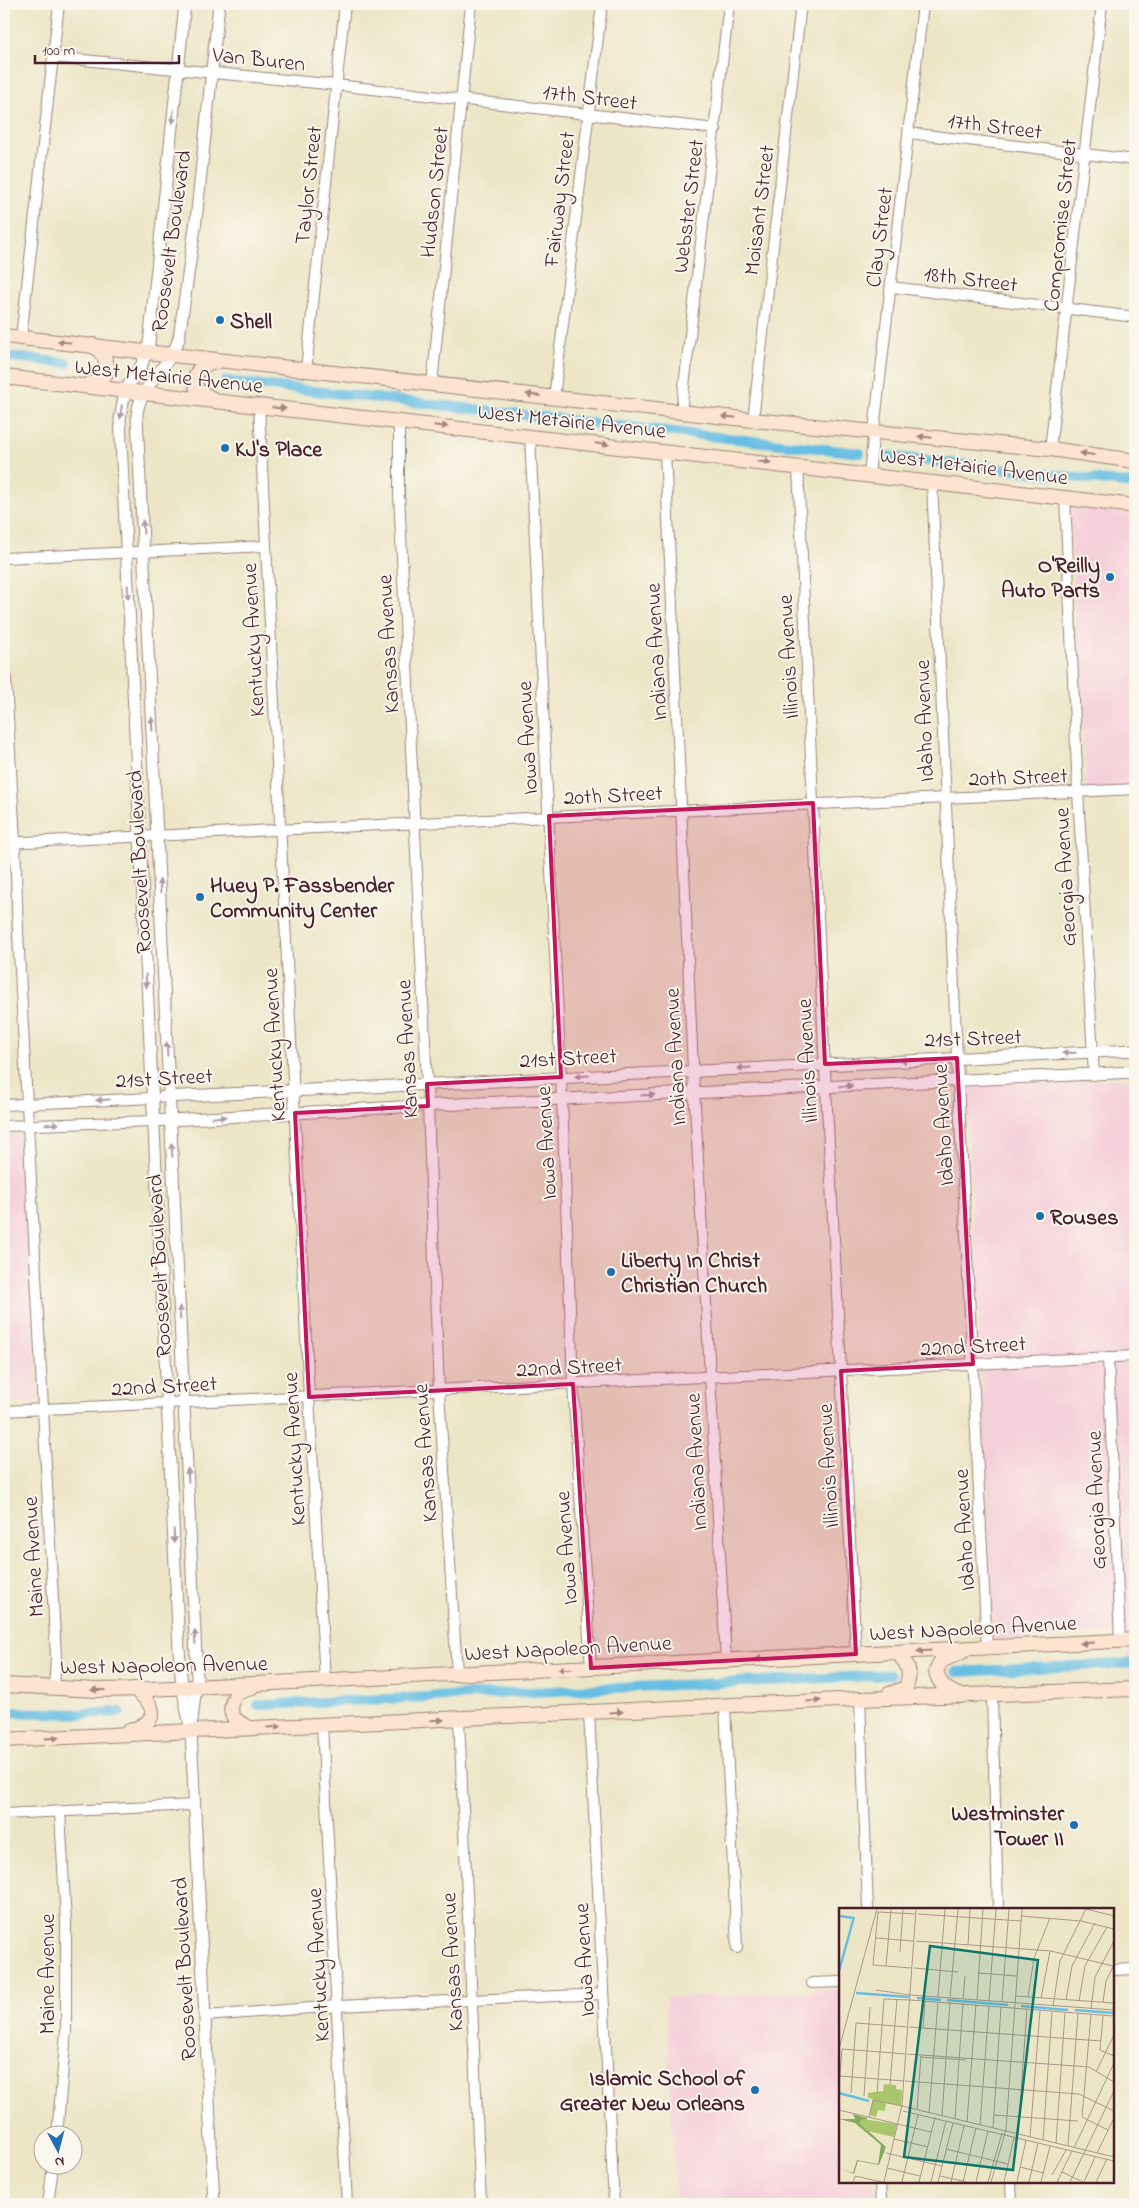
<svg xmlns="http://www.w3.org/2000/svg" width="1139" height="2208" font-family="'Indie Flower',sans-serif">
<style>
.built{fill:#f5cfd9}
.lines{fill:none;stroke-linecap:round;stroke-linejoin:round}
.canal{stroke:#66bee3;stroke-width:10}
.minor-casing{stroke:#9b8279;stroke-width:12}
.tertiary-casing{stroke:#9b8279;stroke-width:13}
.secondary-casing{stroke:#9b8279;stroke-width:16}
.minor{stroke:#fff;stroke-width:10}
.tertiary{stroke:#fff;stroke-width:11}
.secondary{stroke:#fde4d0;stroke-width:14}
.oneway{fill:#ae9aa0}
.oneway2{fill:#a4827e}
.marked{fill:#c2185b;fill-opacity:0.2;stroke:#c2185b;stroke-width:4;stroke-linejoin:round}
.poi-dot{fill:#1f6fb2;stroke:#fbf7ec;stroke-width:2}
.labels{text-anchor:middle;stroke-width:4;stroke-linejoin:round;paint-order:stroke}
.street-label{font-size:22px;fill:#4a1f2b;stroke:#fbf7ec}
.poi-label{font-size:22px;font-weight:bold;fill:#4a1f2b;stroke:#fbf7ec;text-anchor:start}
.inset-river{fill:none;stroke:#66bee3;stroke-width:2.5}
.inset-road{fill:none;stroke:#ab9689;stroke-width:1}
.view{fill:#0f766e;fill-opacity:0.15;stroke:#0f766e;stroke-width:2.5}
.inset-edge{fill:none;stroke:#4a1f2b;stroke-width:2.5}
</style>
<rect width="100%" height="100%" fill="#fbf7ec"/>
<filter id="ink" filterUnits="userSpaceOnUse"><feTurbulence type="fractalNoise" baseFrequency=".02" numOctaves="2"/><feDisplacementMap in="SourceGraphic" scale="10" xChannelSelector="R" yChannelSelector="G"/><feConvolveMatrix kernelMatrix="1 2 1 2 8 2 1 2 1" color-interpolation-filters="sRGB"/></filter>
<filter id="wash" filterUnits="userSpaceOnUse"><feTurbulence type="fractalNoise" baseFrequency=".0096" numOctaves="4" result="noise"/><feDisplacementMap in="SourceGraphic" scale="20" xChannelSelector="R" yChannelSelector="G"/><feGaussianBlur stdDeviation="1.12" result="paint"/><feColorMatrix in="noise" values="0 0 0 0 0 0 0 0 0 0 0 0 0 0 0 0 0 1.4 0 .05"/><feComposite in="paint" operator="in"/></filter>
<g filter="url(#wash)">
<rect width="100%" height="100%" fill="#ece6c7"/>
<g class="built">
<path d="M1069,505L1135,515V797L1087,798Z"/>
<path d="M1135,1078V1776L1131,1696L1125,1633L994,1639L966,1084Z"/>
<path d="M24,1134L38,1401L4,1403V1135Z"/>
<path d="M840,1990V2182H874L875,2204H676L666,1998Z"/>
</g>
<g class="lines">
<g class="canal">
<path d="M4,356L67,363"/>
<path d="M226,381L860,453"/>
<path d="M887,456L1135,484"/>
<path d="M956,1672L1135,1663"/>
<path d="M258,1705L891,1675"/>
<path d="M4,1712L81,1714L120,1712"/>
</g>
</g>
</g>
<g filter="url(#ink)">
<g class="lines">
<defs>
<g id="minor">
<path d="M53,57L337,85L716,129"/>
<path d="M909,133L1135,160"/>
<path d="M891,287L1135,317"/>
<path d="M21,338L59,4"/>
<path d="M306,370L345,4"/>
<path d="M432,384L471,4"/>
<path d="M554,398L602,4"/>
<path d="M259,406L309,1397L325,1681"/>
<path d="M681,412L729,4"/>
<path d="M753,420L801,4"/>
<path d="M399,422V494L428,1106L439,1391L457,1673"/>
<path d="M530,436L562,1099L573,1384L591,1668"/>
<path d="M1050,449L1102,4"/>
<path d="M665,451L693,1070L726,1661"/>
<path d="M798,466L824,1050L856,1654"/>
<path d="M869,474L923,4"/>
<path d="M932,481L958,1081L987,1647"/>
<path d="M1065,497L1078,792L1094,1075"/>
<path d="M4,558L266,546"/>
<path d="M4,645L15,842L18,932L56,1657L54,1688"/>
<path d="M4,843L1135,789"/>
<path d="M4,1105L152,1098"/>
<path d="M4,1126L153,1121"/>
<path d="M1108,1357L1120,1641"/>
<path d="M4,1411L1135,1356"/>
<path d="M992,1695L998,1909"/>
<path d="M860,1699L868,1909"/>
<path d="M725,1706L737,1948"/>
<path d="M589,1713L614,2204"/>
<path d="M459,1719L481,2204"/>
<path d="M322,1725L347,2204"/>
<path d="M4,1814L194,1805"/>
<path d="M1113,1970L1135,1969"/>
<path d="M812,1983L840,1982"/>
<path d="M205,2016L338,2006L603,1994"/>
<path d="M57,2136L66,2032V1923L60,1812"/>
<path d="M880,2182L881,2204"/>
<path d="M1011,2182L1012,2204"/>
<path d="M48,2204L53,2166"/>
</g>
<g id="tertiary">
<path d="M185,4L149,344L142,364L125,391L120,419L179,1649L182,1687L191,1731L214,2204"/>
<path d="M163,1097L1135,1050"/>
<path d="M153,1121L418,1106L1135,1072"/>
<path d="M192,1721L197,1677L137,417C138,384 171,368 179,338L196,220L219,4"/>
</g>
<g id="secondary">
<path d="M4,336L753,420L1050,449L1135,461"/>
<path d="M4,377L1135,506"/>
<path d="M87,385C114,378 112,361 93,345"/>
<path d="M213,399L197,390C192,372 200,364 217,362"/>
<path d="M4,1685L96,1690L151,1689L1135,1640"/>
<path d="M889,1694L906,1688C912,1671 908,1663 896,1652"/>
<path d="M960,1696C947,1690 940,1686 936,1672L941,1661L962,1652"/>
<path d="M249,1728C230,1718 227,1713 236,1693L251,1688"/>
<path d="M129,1731C159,1721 159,1708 134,1689"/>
<path d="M4,1740L860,1699L1135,1689"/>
</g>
</defs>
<use href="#minor" class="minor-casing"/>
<use href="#tertiary" class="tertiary-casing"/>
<use href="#secondary" class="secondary-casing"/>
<use href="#minor" class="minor"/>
<use href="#tertiary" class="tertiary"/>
<use href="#secondary" class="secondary"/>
</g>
<defs><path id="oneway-solid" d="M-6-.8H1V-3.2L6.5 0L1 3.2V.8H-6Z" transform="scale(1.25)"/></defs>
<g class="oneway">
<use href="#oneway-solid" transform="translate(173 117) rotate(96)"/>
<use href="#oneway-solid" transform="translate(121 412) rotate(96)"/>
<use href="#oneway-solid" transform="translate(143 527) rotate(-93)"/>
<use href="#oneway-solid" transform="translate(128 592) rotate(87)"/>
<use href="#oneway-solid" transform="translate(152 724) rotate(-93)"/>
<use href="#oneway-solid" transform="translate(160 886) rotate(-93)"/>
<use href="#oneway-solid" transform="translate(146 981) rotate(87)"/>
<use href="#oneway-solid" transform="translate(167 1049) rotate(-93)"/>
<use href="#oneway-solid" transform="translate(1069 1053) rotate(178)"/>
<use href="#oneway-solid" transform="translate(907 1060) rotate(177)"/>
<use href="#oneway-solid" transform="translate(744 1068) rotate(177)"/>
<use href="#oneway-solid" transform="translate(582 1076) rotate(177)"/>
<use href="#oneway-solid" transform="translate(846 1086) rotate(-3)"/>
<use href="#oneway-solid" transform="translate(648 1095) rotate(-3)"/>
<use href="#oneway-solid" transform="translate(103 1100) rotate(177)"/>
<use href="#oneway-solid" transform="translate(381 1108) rotate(-3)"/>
<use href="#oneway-solid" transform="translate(219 1117) rotate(-3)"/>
<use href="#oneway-solid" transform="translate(52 1124) rotate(-2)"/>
<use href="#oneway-solid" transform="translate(172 1150) rotate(-93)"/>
<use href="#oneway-solid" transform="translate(180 1313) rotate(-93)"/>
<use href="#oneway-solid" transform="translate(188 1475) rotate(-93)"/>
<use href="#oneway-solid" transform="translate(174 1536) rotate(87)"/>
<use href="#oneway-solid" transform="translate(195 1637) rotate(-93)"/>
</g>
<g class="oneway2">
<use href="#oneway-solid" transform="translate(64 342) rotate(-174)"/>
<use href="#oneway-solid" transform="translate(533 395) rotate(-173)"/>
<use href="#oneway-solid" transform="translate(279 408) rotate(6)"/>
<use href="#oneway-solid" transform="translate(729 417) rotate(-174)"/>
<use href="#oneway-solid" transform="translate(441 426) rotate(6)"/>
<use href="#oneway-solid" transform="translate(925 437) rotate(-174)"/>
<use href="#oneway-solid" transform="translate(602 444) rotate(6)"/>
<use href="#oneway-solid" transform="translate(1087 454) rotate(-172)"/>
<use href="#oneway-solid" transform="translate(764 462) rotate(6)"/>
<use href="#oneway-solid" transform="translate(1087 1643) rotate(177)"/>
<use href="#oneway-solid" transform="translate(924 1651) rotate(177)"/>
<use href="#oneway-solid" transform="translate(762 1659) rotate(177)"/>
<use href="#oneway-solid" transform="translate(565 1669) rotate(178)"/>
<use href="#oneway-solid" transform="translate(98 1690) rotate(-180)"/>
<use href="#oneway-solid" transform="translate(814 1701) rotate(-3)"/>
<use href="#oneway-solid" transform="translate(616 1712) rotate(-3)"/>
<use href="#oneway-solid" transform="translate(437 1720) rotate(-2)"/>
<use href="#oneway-solid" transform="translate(274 1727) rotate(-3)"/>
<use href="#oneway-solid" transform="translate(52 1738) rotate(-3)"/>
</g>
</g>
<path class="marked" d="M813,803L825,1064L957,1058L973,1364L841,1371L856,1654L591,1668L573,1384L309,1397L295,1113L428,1106L427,1084L561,1077L549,816Z"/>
<g class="poi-dot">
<circle cx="220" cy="320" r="5"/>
<circle cx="225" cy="448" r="5"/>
<circle cx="1110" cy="577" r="5"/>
<circle cx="200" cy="897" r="5"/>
<circle cx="1040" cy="1216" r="5"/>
<circle cx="611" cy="1272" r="5"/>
<circle cx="1074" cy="1825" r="5"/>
<circle cx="755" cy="2090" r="5"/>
</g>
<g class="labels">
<g class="street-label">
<text transform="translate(259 58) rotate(6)" y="8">Van Buren</text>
<text transform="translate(590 96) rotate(7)" y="8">17th Street</text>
<text transform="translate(995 125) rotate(7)" y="8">17th Street</text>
<text transform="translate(307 185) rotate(-84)" y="8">Taylor Street</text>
<text transform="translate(433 192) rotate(-84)" y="8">Hudson Street</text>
<text transform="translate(558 199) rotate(-83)" y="8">Fairway Street</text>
<text transform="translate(687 206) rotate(-83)" y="8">Webster Street</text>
<text transform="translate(758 210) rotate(-83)" y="8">Moisant Street</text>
<text transform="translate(1059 225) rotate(-84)" y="8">Compromise Street</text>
<text transform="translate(878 237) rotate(-83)" y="8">Clay Street</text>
<text transform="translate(170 241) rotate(-82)" y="8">Roosevelt Boulevard</text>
<text transform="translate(971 278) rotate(7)" y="8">18th Street</text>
<text transform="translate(169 375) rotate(6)" y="8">West Metairie Avenue</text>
<text transform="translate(572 420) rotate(6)" y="8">West Metairie Avenue</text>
<text transform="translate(974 465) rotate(7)" y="8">West Metairie Avenue</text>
<text transform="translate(252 640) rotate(-93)" y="8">Kentucky Avenue</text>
<text transform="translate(387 644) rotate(-93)" y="8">Kansas Avenue</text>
<text transform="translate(655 652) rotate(-93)" y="8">Indiana Avenue</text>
<text transform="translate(787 657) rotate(-93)" y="8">Illinois Avenue</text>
<text transform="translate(923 721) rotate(-92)" y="8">Idaho Avenue</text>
<text transform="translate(526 738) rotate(-93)" y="8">Iowa Avenue</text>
<text transform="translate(1018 776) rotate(-2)" y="8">20th Street</text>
<text transform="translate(613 794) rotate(-3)" y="8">20th Street</text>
<text transform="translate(138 862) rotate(-93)" y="8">Roosevelt Boulevard</text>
<text transform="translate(1064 877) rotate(-93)" y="8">Georgia Avenue</text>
<text transform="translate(973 1037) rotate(-2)" y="8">21st Street</text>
<text transform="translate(273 1045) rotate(-93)" y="8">Kentucky Avenue</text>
<text transform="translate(406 1049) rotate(-93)" y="8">Kansas Avenue</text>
<text transform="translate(568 1057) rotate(-3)" y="8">21st Street</text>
<text transform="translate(674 1057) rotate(-93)" y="8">Indiana Avenue</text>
<text transform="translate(806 1061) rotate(-93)" y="8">Illinois Avenue</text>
<text transform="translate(164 1077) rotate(-3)" y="8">21st Street</text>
<text transform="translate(942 1125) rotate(-93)" y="8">Idaho Avenue</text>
<text transform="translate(545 1143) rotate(-93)" y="8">Iowa Avenue</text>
<text transform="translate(158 1266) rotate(-93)" y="8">Roosevelt Boulevard</text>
<text transform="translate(973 1345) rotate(-3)" y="8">22nd Street</text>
<text transform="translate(569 1366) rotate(-3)" y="8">22nd Street</text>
<text transform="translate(164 1385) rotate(-3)" y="8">22nd Street</text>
<text transform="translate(293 1449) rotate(-93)" y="8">Kentucky Avenue</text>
<text transform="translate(424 1453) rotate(-94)" y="8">Kansas Avenue</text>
<text transform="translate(695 1462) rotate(-93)" y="8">Indiana Avenue</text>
<text transform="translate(827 1466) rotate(-93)" y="8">Illinois Avenue</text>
<text transform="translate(1095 1500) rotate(-92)" y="8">Georgia Avenue</text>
<text transform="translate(963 1530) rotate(-93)" y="8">Idaho Avenue</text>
<text transform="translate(565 1548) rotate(-94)" y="8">Iowa Avenue</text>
<text transform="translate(32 1557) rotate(-93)" y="8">Maine Avenue</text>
<text transform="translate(973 1627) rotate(-3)" y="8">West Napoleon Avenue</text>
<text transform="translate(568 1647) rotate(-3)" y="8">West Napoleon Avenue</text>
<text transform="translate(164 1664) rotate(-1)" y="8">West Napoleon Avenue</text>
<text transform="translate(583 1960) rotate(-93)" y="8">Iowa Avenue</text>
<text transform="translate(451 1962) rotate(-93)" y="8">Kansas Avenue</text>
<text transform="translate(317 1965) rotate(-93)" y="8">Kentucky Avenue</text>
<text transform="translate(183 1969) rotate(-93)" y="8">Roosevelt Boulevard</text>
<text transform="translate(46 1974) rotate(-90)" y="8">Maine Avenue</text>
</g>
<g class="poi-label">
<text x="230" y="328">Shell</text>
<text x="235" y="456">KJ's Place</text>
<text x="1100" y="572" text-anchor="end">O'Reilly<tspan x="1100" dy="25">Auto Parts</tspan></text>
<text x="210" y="892">Huey P. Fassbender<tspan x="210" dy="25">Community Center</tspan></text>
<text x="1050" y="1224">Rouses</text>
<text x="621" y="1267">Liberty In Christ<tspan x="621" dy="25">Christian Church</tspan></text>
<text x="1064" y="1820" text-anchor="end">Westminster<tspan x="1064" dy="25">Tower II</tspan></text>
<text x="745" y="2085" text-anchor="end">Islamic School of<tspan x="745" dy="25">Greater New Orleans</tspan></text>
</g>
</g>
<g transform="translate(839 1908)">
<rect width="275" height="275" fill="#ece6c7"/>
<path d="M14,206L28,210L26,220L47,239L40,257L19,253L15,266L0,260L14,265L18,252L39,256L42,237L16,215L0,211H16Z" fill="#86ab60"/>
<path d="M45,176L57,177V181L63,182L62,198L47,195L46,203L39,202L37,209L30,207L34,191L29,190V185L44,183ZM23,211L58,216L55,229L28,223L20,215Z" fill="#a9c66d"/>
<path class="inset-river" d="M0,8L15,10M0,63L15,9M17,85L70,89M78,90L102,92M108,92L169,97M182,98L229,102M236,102L275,105M0,185L30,193"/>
<path class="inset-road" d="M247,1L275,8M79,6L182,13M182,8L242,13L275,21M37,30L74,33M77,33L212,43L274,58M129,37L131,1M61,44L64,1M47,58L52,1M73,60L34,57L39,4L77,6M75,60L119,64M139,65L178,68M37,82L71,87M71,87L275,102M176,88L275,95M99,89L106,1M189,89L195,50L211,10M111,90L119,1M202,90L211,43M124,91L126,68M71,92L275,108M138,92L144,1M227,92L233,58L256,15M150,93L157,1M240,93L246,58L268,19M163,94L170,1M264,94L267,73L275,57M214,98L221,53L247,1M252,101L256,69L275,33M252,107L243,209L269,222M264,108L261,142L275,148M70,119L262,133M84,120L86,93M0,141L38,1M68,146L250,159L275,174M81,149L127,152M257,164L275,127M1,168L65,173M66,173L240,186L275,203M51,177L58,91M0,178L3,141L67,146M12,185L17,115L69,119M38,186L45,91L71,92M25,188L31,99M63,198L275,249M0,202L92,224M78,202L82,148M64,203L275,253M90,205L99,94M155,207L239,213M103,208L111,94M30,209L34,192L63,198M116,211L124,95M128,214L137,96M141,217L150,98M154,220L162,99M179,226L188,101M191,229L201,103M55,231L89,239M204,232L213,104M217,235L226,105M229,238L239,105M235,240L275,155M107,241L169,256M47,245L103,258M258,245L275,210M181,259L205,265M48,260L81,268M223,264L244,274M213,267L227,242M101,268L128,274M14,274L16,268L43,274M45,274L63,197L77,1M63,274L79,207M80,274L96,209M92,274L107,213M99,274L114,215M112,274L125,218M124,274L137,220M137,274L149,223M149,274L163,225M152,274L167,221L183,1M165,274L175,230M178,274L187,232M190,274L199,235M202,274L211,238M218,274L233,243M231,274L275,183M245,274L256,249M257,274L268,251"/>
<path class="view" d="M91,38L199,52L174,262L65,249Z"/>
<rect width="275" height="275" class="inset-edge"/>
</g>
<rect width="1139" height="2208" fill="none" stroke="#fbf7ec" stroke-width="20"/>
<g transform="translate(58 2150) rotate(173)"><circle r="24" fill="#fbf7ec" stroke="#b4a19f"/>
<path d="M0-4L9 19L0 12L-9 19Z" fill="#1f6fb2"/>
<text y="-8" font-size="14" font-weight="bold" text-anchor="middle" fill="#4a1f2b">N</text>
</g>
<path d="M35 55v8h144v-8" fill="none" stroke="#4a1f2b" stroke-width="2.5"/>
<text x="42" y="55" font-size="15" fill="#4a1f2b" stroke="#fbf7ec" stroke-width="4" paint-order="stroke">100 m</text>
</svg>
